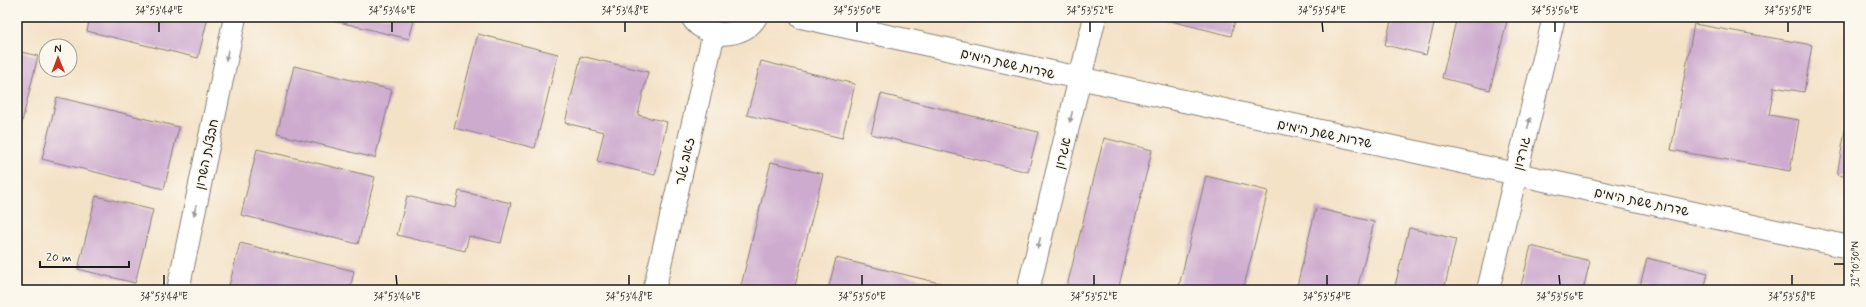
<svg xmlns="http://www.w3.org/2000/svg" width="1866" height="307" font-family="Mynerve,'Playpen Sans Hebrew',sans-serif">
<style>
.building{fill:#cdabcf}
.lines{fill:none;stroke-linecap:round;stroke-linejoin:round}
.minor-casing{stroke:#887f72;stroke-width:24}
.tertiary-casing{stroke:#887f72;stroke-width:24}
.minor{stroke:#fff;stroke-width:22}
.tertiary{stroke:#fff;stroke-width:22}
.oneway{fill:#999}
.ticks{fill:none;stroke:#1c1c1c;stroke-width:1.5}
.labels{text-anchor:middle;stroke-width:3.5;stroke-linejoin:round;paint-order:stroke}
.street-label{font-size:13px;fill:#1c1c1c;stroke:#fbf7ec}
.neatline{fill:none;stroke:#1c1c1c;stroke-width:1.5}
.ticks-label{font-size:10px;text-anchor:middle;fill:#1c1c1c}
</style>
<rect width="100%" height="100%" fill="#fbf7ec"/>
<filter id="ink" filterUnits="userSpaceOnUse"><feTurbulence type="fractalNoise" baseFrequency=".025" numOctaves="2"/><feDisplacementMap in="SourceGraphic" scale="8" xChannelSelector="R" yChannelSelector="G"/><feConvolveMatrix kernelMatrix="1 2 1 2 8 2 1 2 1" color-interpolation-filters="sRGB"/></filter>
<filter id="wash" filterUnits="userSpaceOnUse"><feTurbulence type="fractalNoise" baseFrequency=".012" numOctaves="4" result="noise"/><feDisplacementMap in="SourceGraphic" scale="16" xChannelSelector="R" yChannelSelector="G"/><feGaussianBlur stdDeviation="0.9" result="paint"/><feColorMatrix in="noise" values="0 0 0 0 0 0 0 0 0 0 0 0 0 0 0 0 0 1.4 0 .05"/><feComposite in="paint" operator="in"/></filter>
<g filter="url(#wash)">
<rect width="100%" height="100%" fill="#f4e2c7"/>
<g id="blocks">
<g class="building">
<path d="M90,17H208L198,58L87,31Z"/>
<path d="M332,17H415L409,39L331,20Z"/>
<path d="M1155,17H1236L1231,36Z"/>
<path d="M1392,17H1436L1426,55L1385,45Z"/>
<path d="M1457,17H1508L1490,90L1442,78Z"/>
<path d="M1694,24L1812,45L1804,92L1774,87L1769,115L1799,120L1790,171L1671,150Z"/>
<path d="M478,34L558,54L535,148L454,128Z"/>
<path d="M17,51L38,56L18,138H17Z"/>
<path d="M581,56L648,72L638,115L667,122L655,175L597,161L604,132L565,123Z"/>
<path d="M761,61L855,84L842,138L747,115Z"/>
<path d="M294,66L392,90L375,158L277,134Z"/>
<path d="M881,94L1038,132L1028,172L871,134Z"/>
<path d="M57,97L179,127L164,189L42,159Z"/>
<path d="M1846,125L1849,126V177L1837,175Z"/>
<path d="M1104,138L1152,150L1118,290H1066Z"/>
<path d="M257,149L375,177L358,244L241,215Z"/>
<path d="M771,162L823,174L794,290H740Z"/>
<path d="M1206,176L1268,191L1243,290H1178Z"/>
<path d="M459,191L511,203L501,243L469,236L465,251L397,235L407,196L455,208Z"/>
<path d="M96,196L153,210L135,283L78,269Z"/>
<path d="M1316,208L1374,222L1357,290H1296Z"/>
<path d="M1409,228L1456,239L1444,290H1394Z"/>
<path d="M240,243L354,271L350,290H228Z"/>
<path d="M1531,246L1590,261L1583,290H1520Z"/>
<path d="M836,258L964,289V290H828Z"/>
<path d="M1647,258L1708,273L1704,290H1639Z"/>
<path d="M77,287L88,289V290H77Z"/>
</g>
</g>
</g>
<g filter="url(#ink)">
<use href="#blocks" fill-opacity="0" stroke="#887f72" stroke-width="1"/>
<g class="lines">
<defs>
<g id="minor">
<path d="M178,290L235,17"/>
<path d="M654,290L714,33"/>
<path d="M1028,290L1095,17"/>
<path d="M1488,290L1554,17"/>
</g>
<g id="tertiary">
<path d="M692,17C694,20 697,24 700,26C717,39 745,35 756,17"/>
<path d="M801,17L1849,247"/>
</g>
</defs>
<use href="#minor" class="minor-casing"/>
<use href="#tertiary" class="tertiary-casing"/>
<use href="#minor" class="minor"/>
<use href="#tertiary" class="tertiary"/>
</g>
<defs><path id="oneway-solid" d="M-6-.8H1V-3.2L6.5 0L1 3.2V.8H-6Z"/></defs>
<g class="oneway">
<use href="#oneway-solid" transform="translate(227 55) rotate(102)"/>
<use href="#oneway-solid" transform="translate(1071 117) rotate(104)"/>
<use href="#oneway-solid" transform="translate(1529 123) rotate(-76)"/>
<use href="#oneway-solid" transform="translate(195 210) rotate(102)"/>
<use href="#oneway-solid" transform="translate(1039 243) rotate(104)"/>
</g>
</g>
<path class="ticks" d="M159,22V32M392,22V32M625,22V32M857,22V32M1090,22V32M1322,22L1323,32M1555,22V32M1788,22V32M1834,264H1844M164,275V285M396,275L397,285M629,275V285M862,275V285M1094,275V285M1327,275V285M1559,275L1560,285M1792,275V285"/>
<g class="labels">
<g class="street-label">
<text transform="translate(1008 63) rotate(13)" y="5">שדרות ששת הימים</text>
<text transform="translate(1325 133) rotate(12)" y="5">שדרות ששת הימים</text>
<text transform="translate(1062 153) rotate(-76)" y="5">אגרון</text>
<text transform="translate(1521 153) rotate(-76)" y="5">גורדון</text>
<text transform="translate(206 154) rotate(-78)" y="5">חבצלת השרון</text>
<text transform="translate(684 161) rotate(-77)" y="5">זאב גלר</text>
<text transform="translate(1642 201) rotate(12)" y="5">שדרות ששת הימים</text>
</g>
</g>
<rect width="1866" height="307" fill="none" stroke="#fbf7ec" stroke-width="44"/>
<g transform="translate(58 58) rotate(359)"><circle r="19" fill="#fbf7ec" stroke="#a29f99"/>
<path d="M0-3L7 15L0 10L-7 15Z" fill="#c8321e"/>
<text y="-6" font-size="11" font-weight="bold" text-anchor="middle" fill="#1c1c1c">N</text>
</g>
<path d="M40 261v6h89v-6" fill="none" stroke="#1c1c1c" stroke-width="2"/>
<text x="46" y="261" font-size="12" fill="#1c1c1c" stroke="#fbf7ec" stroke-width="3" paint-order="stroke">20 m</text>
<rect x="22" y="22" width="1822" height="263" class="neatline"/>
<g class="ticks-label">
<text x="159" y="14">34°53'44"E</text>
<text x="392" y="14">34°53'46"E</text>
<text x="625" y="14">34°53'48"E</text>
<text x="857" y="14">34°53'50"E</text>
<text x="1090" y="14">34°53'52"E</text>
<text x="1322" y="14">34°53'54"E</text>
<text x="1555" y="14">34°53'56"E</text>
<text x="1788" y="14">34°53'58"E</text>
<text transform="translate(1855 264) rotate(-90)" y="4">32°10'30"N</text>
<text x="164" y="300">34°53'44"E</text>
<text x="397" y="300">34°53'46"E</text>
<text x="629" y="300">34°53'48"E</text>
<text x="862" y="300">34°53'50"E</text>
<text x="1094" y="300">34°53'52"E</text>
<text x="1327" y="300">34°53'54"E</text>
<text x="1560" y="300">34°53'56"E</text>
<text x="1792" y="300">34°53'58"E</text>
</g>
</svg>
